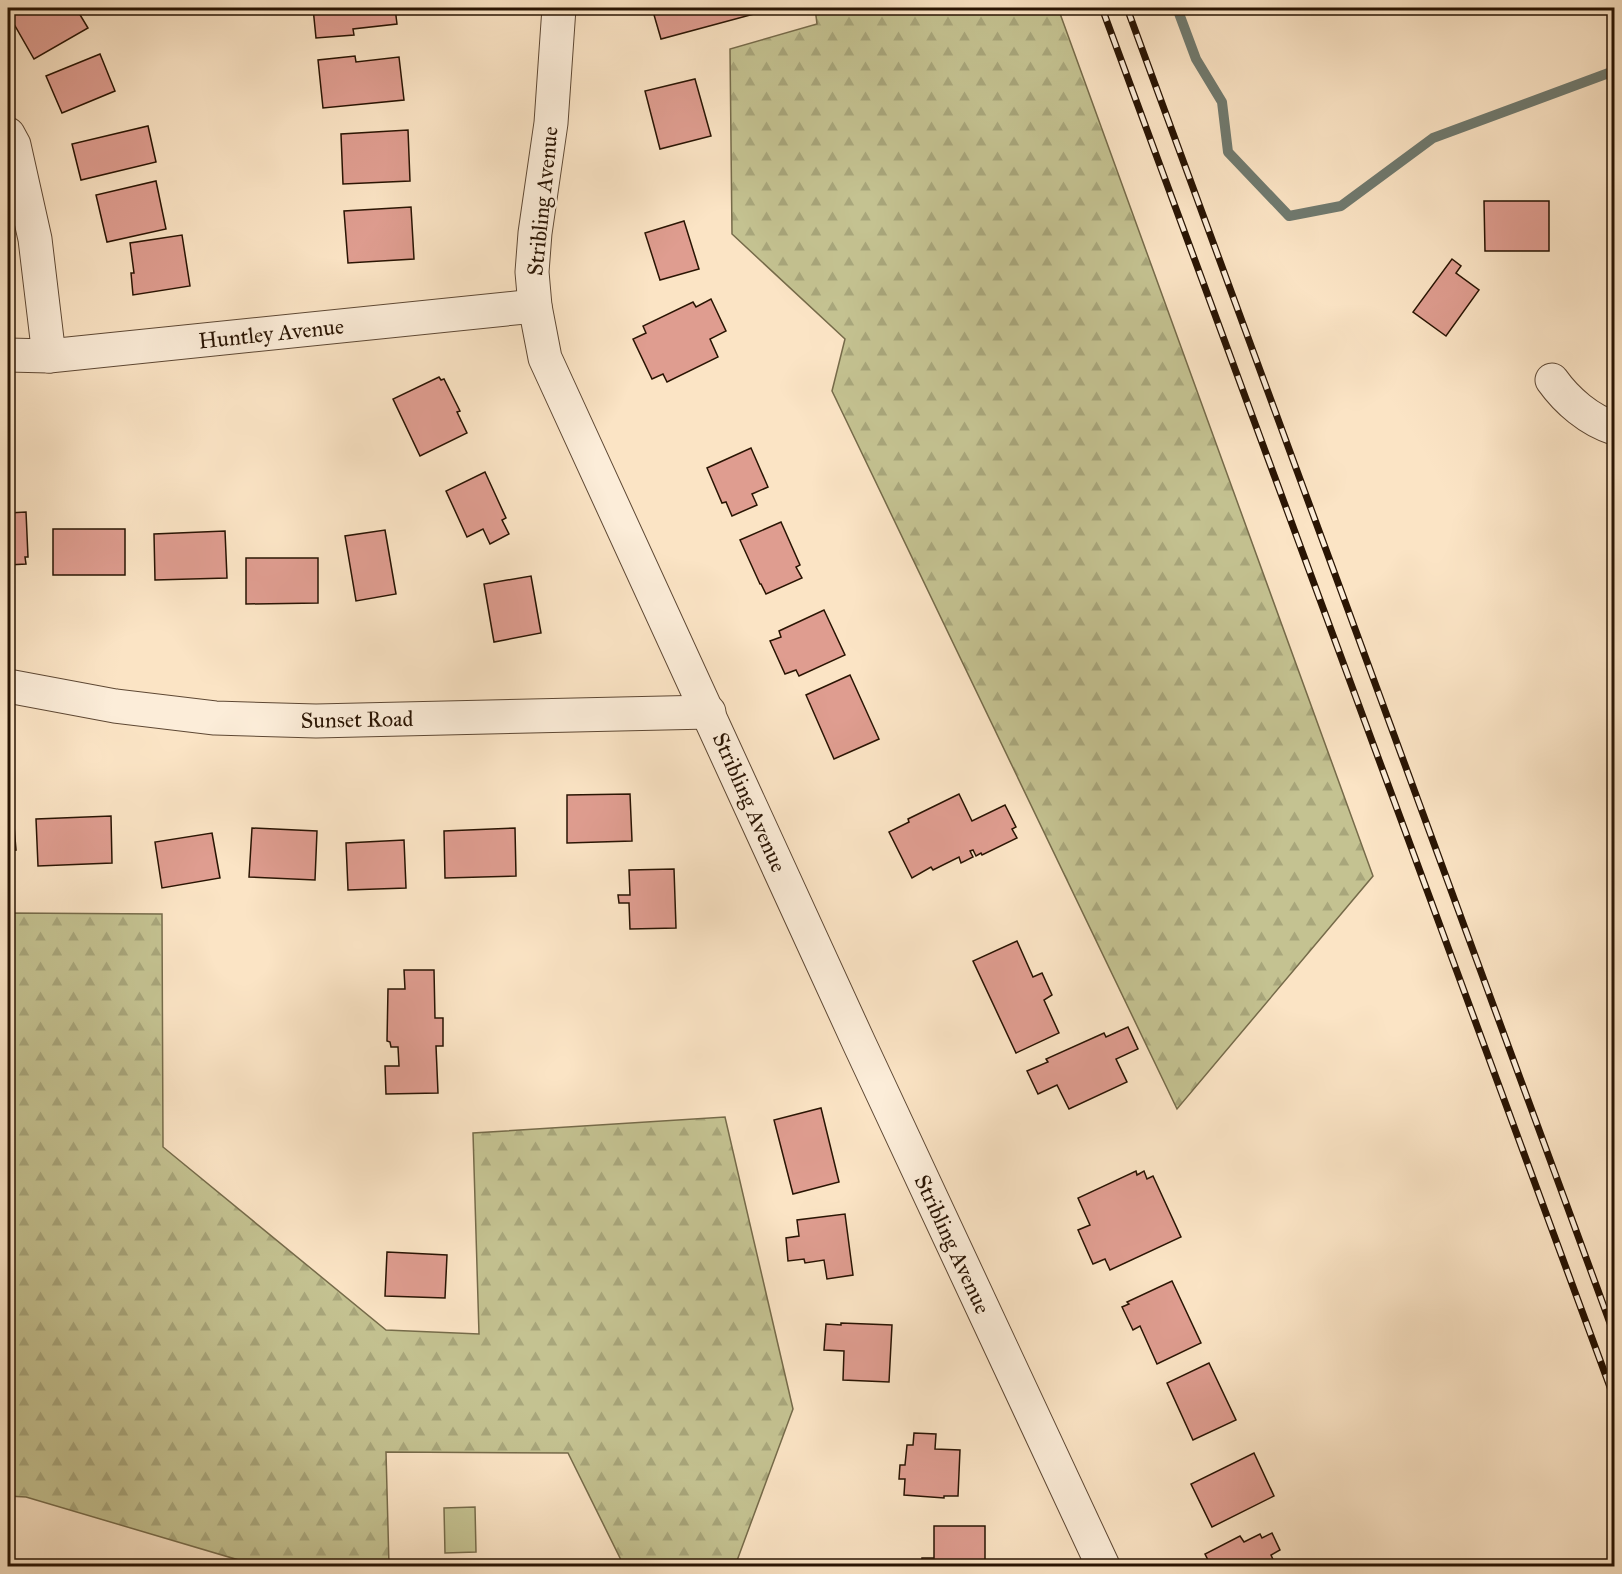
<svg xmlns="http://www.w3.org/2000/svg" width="1622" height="1574" font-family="'IM FELL Great Primer',serif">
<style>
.forest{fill:url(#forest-firs);stroke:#766b4a;stroke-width:1.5}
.green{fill:#c4c291;stroke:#766b4a;stroke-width:1.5}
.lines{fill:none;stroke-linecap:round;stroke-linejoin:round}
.stream{stroke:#707a6f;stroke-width:10}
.building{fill:#df9d90;stroke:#291403;stroke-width:1.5}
.minor-casing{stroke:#5e4834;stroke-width:35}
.minor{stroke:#fcedd9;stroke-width:33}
.rail-casing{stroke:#291403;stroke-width:7}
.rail{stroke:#fcedd9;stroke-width:4.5;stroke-dasharray:14;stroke-linecap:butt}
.labels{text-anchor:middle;stroke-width:5;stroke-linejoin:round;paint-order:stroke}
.street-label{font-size:22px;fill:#291403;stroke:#fcedd9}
</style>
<defs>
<pattern id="forest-firs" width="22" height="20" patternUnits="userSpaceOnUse" patternTransform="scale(1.5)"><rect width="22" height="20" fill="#c4c291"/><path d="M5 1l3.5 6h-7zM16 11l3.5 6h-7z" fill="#a8a67b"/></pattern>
</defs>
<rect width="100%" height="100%" fill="#fbe4c5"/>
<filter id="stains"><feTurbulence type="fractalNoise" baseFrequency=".00333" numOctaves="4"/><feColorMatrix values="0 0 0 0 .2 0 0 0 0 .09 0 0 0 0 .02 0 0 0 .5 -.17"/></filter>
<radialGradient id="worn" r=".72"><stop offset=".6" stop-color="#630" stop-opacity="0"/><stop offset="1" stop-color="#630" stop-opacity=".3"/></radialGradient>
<g class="forest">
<path d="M815,8H1058L1373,876L1177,1109L832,391L845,339L732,234L730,49L817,24Z"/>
<path d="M8,913L162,914L163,1147L386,1330L479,1334L473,1133L725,1117L793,1409L735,1566H624L568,1453L386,1452L389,1566H259L26,1497L8,1496Z"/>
</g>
<path class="green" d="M475,1507L476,1552L445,1553L444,1508Z"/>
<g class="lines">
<path class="stream" d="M1177,8L1196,59L1222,102L1228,152L1289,216L1341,206L1433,138L1614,71"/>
</g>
<g class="building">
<path d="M27,8H76L88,28L34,59L10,17Z"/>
<path d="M313,8H395L397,24L353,29L354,35L316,38Z"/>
<path d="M652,8H752L754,14L661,39Z"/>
<path d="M100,54L115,91L62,113L46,76Z"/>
<path d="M355,56L356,62L399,57L404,100L323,108L318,60Z"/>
<path d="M695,79L711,136L660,149L645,91Z"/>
<path d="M148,126L156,162L81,180L72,144Z"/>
<path d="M408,130L410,181L343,184L341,134Z"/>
<path d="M156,181L166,229L107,242L96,195Z"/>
<path d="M1484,201H1549V251H1485Z"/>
<path d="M411,207L414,259L348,263L344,211Z"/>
<path d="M684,221L699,269L660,280L645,233Z"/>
<path d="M182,235L190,286L133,295L131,273H134L130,243Z"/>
<path d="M1452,259L1461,266L1456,273L1479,290L1446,336L1413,312Z"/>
<path d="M711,299L726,331L710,339L718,357L667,382L663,374L652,379L633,339L646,333L643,326L693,302L696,307Z"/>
<path d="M439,377L441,380L444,379L460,411L457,412L467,433L420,456L393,399Z"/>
<path d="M751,448L768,487L752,494L757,505L732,516L726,502L722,503L707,468Z"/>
<path d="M485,472L506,518L502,520L509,534L490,544L483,529L467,537L446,491Z"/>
<path d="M26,512L28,557H25L26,564L8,565V513Z"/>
<path d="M781,522L800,565L796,567L802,578L766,594L761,584H760L740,540Z"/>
<rect x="53" y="529" width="72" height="46"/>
<path d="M385,530L396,594L356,601L345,536Z"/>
<path d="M225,531L227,578L155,580L154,534Z"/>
<path d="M246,558H318V603L246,604Z"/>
<path d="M531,576L541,633L494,642L484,584Z"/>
<path d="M824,610L845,655L799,676L796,670L785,674L770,641L781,637L779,631Z"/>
<path d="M850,675L879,739L834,759L806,695Z"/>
<path d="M630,794L632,841L567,843V795Z"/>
<path d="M959,794L972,821L1005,805L1016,827L1012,829L1017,838L982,855L981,853L976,856L973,850L970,851L973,857L961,863L959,857L933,870L931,867L912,878L889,832L909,822L908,819Z"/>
<path d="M12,801L16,850L8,851V802Z"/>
<path d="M111,816L112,863L38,866L36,819Z"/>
<path d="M252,828L317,831L315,880L249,877Z"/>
<path d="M515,828L516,876L445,878L444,831Z"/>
<path d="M212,833L220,878L162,888L155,842Z"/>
<path d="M404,840L406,888L348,890L346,843Z"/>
<path d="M674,869L676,928L630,929L629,903H619L618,895H630L629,870Z"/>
<path d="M1017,941L1033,977L1042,973L1052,995L1044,1000L1059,1033L1016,1053L973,961Z"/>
<path d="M404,970H434L435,1018H443V1046H436L438,1093L386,1094L385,1066H399L398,1047H391L390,1042L387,1041L388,989H405Z"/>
<path d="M1128,1027L1138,1049L1116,1059L1127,1082L1069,1109L1057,1085L1038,1094L1027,1071L1048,1062L1046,1059L1104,1033L1106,1037Z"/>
<path d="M821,1108L839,1182L793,1194L774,1120Z"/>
<path d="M1136,1171L1137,1175L1144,1171L1147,1179L1153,1176L1181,1237L1110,1270L1105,1259L1093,1264L1078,1230L1090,1225L1078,1198Z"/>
<path d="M845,1214L853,1275L827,1279L824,1260L805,1263L804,1259L788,1261L786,1238L799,1236L797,1220Z"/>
<path d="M387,1252L447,1255L445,1298L385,1296Z"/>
<path d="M1172,1281L1201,1343L1157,1364L1140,1326L1133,1330L1122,1307L1129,1304L1127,1302Z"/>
<path d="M841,1323L892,1325L889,1382L843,1380L844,1351L824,1350L826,1324L841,1325Z"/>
<path d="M1209,1363L1236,1420L1193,1440L1167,1383Z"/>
<path d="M914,1433L936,1434L935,1449L960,1450L958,1496H944V1498L904,1495L905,1479H899L900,1465H905L907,1445H913Z"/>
<path d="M1254,1453L1274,1496L1212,1527L1191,1484Z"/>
<path d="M934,1526H985V1566H922V1558H934Z"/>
<path d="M1272,1533L1280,1550L1271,1555L1276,1566H1211L1205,1554L1240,1536L1244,1542L1260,1534L1262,1538Z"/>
</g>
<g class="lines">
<defs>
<g id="minor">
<path d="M559,8L551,123L535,233L532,272L535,306L545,358L859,1043L1103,1566"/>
<path d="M8,134L14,145L35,239L49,356"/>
<path d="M8,355L49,356L535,306"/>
<path d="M1552,380C1567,401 1589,420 1614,428"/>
<path d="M8,686L115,706L215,718L316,721L709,712"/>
</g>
</defs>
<use href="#minor" class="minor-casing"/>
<use href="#minor" class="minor"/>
<defs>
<g id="rail">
<path d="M1102,8L1614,1398"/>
<path d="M1127,8L1614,1334"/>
</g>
</defs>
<use href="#rail" class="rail-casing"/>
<use href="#rail" class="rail"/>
</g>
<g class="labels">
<g class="street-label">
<text transform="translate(542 201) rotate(-84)" y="8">Stribling Avenue</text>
<text transform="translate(271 333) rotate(-6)" y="8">Huntley Avenue</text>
<text transform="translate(357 719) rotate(-1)" y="8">Sunset Road</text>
<text transform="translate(750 802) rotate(66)" y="8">Stribling Avenue</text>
<text transform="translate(953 1244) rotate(65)" y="8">Stribling Avenue</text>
</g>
</g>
<rect width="1622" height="1574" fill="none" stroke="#fbe4c5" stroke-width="30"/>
<rect x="9" y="9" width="1604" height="1556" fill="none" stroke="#291403" stroke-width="3"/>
<rect x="15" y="15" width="1592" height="1544" fill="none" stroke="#291403" stroke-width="1.5"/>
<rect width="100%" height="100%" filter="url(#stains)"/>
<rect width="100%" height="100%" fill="url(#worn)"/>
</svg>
